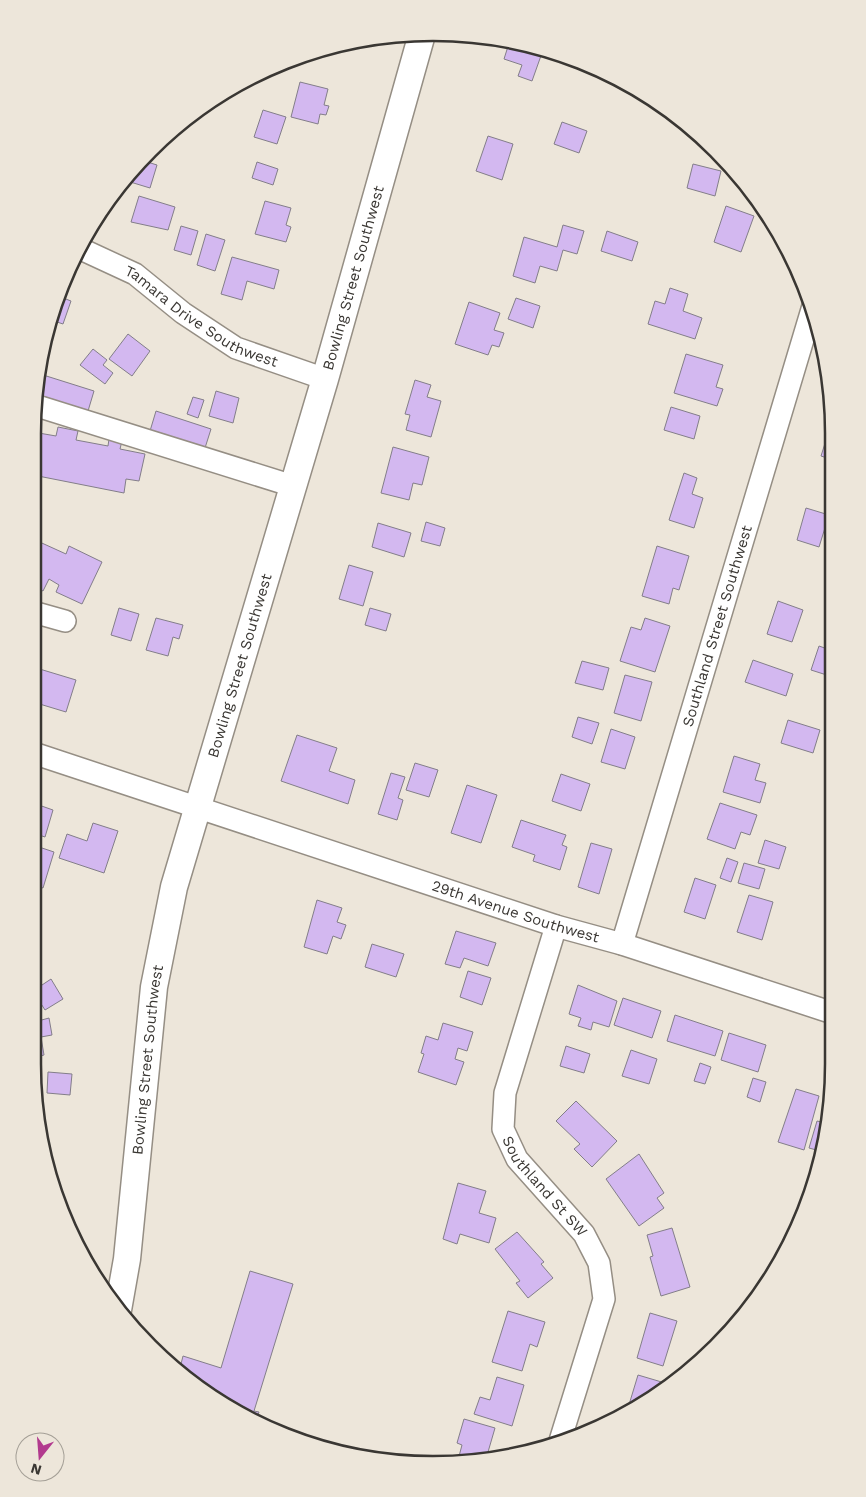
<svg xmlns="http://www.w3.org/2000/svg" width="866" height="1497" font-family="'Work Sans',sans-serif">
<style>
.building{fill:#d3b8f0;stroke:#837e89}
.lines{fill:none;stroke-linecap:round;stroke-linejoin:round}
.minor-casing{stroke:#958e84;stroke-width:24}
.major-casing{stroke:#958e84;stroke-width:29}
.minor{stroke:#fff;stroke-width:21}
.major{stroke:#fff;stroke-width:26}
.labels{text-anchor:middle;stroke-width:4;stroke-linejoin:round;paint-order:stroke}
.street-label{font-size:15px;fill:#3a3733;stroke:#ede6da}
.rim{fill:none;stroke:#3a3733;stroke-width:2.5}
</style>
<rect width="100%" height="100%" fill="#ede6da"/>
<g class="building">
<path d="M510,40L543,50L532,81L518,76L522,65L504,59Z"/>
<path d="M300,82L328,89L324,105L329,106L326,115L320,114L318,124L291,117Z"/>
<path d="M263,110L286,117L277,144L254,137Z"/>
<path d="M562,122L587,131L579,153L554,144Z"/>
<path d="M488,136L513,144L502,180L476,171Z"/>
<path d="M141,160L157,165L150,188L127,181L129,175Z"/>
<path d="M257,162L278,169L273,185L252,178Z"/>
<path d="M693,164L721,171L715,196L687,188Z"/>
<path d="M139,196L175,207L168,230L131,222Z"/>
<path d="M265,201L291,208L286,225L291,227L286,242L255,234Z"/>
<path d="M726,206L754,216L741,252L714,242Z"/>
<path d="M563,225L584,231L577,254L563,250L557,271L540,266L535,283L513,276L524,237L557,247Z"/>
<path d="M181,226L198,231L191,255L174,250Z"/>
<path d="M607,231L638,242L632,261L601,251Z"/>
<path d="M206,234L225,240L215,271L197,265Z"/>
<path d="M232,257L279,270L274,289L247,281L242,300L221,294Z"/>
<path d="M670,288L688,294L683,311L702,318L695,339L648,324L655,301L665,304Z"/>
<path d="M58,296L71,301L63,324L51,320Z"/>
<path d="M516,298L540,306L533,328L508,319Z"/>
<path d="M469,302L500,313L494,330L504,333L499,347L492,345L488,355L455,344Z"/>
<path d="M128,334L150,351L132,376L109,359Z"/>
<path d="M93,349L107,360L103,365L113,373L105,384L80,365Z"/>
<path d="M686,354L723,365L716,387L723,389L717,406L674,393Z"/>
<path d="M40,374L94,391L88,411L36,394Z"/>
<path d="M415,380L431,385L427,397L441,401L431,437L406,430L410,415L405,414Z"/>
<path d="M216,391L239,398L233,423L209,416Z"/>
<path d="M193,397L204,400L198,418L187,414Z"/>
<path d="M671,407L700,416L694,439L664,430Z"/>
<path d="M156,411L211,429L205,448L150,431Z"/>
<path d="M833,418V460L821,456Z"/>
<path d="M58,427L78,431L76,440L108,446L109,439L122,441L120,449L145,454L139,481L126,479L124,493L33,475V432L56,436Z"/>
<path d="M393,447L429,457L422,485L413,483L409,500L381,493Z"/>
<path d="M684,473L697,478L692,494L703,498L694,528L669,520Z"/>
<path d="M806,508L829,515L819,547L797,540Z"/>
<path d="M426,522L445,528L440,546L421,541Z"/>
<path d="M378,523L411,533L404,557L372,547Z"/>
<path d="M33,539L66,554L69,546L102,562L82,604L56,592L59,585L49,579L43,591L33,586Z"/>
<path d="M657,546L689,556L679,590L673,588L669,604L642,596Z"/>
<path d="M349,565L373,572L363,606L339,599Z"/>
<path d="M778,601L803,610L792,642L767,634Z"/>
<path d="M119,608L139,614L131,641L111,635Z"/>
<path d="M370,608L391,614L386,631L365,625Z"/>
<path d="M156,618L183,625L179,639L173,637L168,656L146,650Z"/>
<path d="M645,618L670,626L655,672L620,661L631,627L641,630Z"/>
<path d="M819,646L833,651V677L811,670Z"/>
<path d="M753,660L793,674L786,696L745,682Z"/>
<path d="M582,661L609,668L603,690L575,683Z"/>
<path d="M33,667L76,680L66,712L33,702Z"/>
<path d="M625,675L652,682L641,721L614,713Z"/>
<path d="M578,717L599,723L592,744L572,737Z"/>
<path d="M788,720L820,730L813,753L781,743Z"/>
<path d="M611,729L635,737L625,769L601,762Z"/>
<path d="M297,735L337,748L329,771L355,780L348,804L281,781Z"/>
<path d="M734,756L760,764L755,780L766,783L760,803L723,792Z"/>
<path d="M415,763L438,770L429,797L406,790Z"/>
<path d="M391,773L405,777L398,798L403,800L397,820L378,814Z"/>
<path d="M561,774L590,784L581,811L552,801Z"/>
<path d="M467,785L497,795L481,843L451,833Z"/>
<path d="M33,803L53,810L45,837L33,833Z"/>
<path d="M720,803L757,815L750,835L741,832L735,849L707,839Z"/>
<path d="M521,820L566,835L562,845L567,847L560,870L533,861L535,855L512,847Z"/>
<path d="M93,823L118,831L104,873L59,858L67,834L87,841Z"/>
<path d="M765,840L786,847L779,869L758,863Z"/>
<path d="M591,843L612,849L599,894L578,887Z"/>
<path d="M33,845L54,852L43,888L33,885Z"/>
<path d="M727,858L738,862L731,882L720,878Z"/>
<path d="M744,863L765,869L759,889L738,883Z"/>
<path d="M695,878L716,885L705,919L684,912Z"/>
<path d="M749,895L773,902L762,940L737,932Z"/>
<path d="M317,900L342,908L337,922L346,925L341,939L333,936L327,954L304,947Z"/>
<path d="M456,931L496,943L488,966L464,958L460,968L445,964Z"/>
<path d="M372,944L404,954L396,977L365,967Z"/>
<path d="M468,971L491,978L482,1005L460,997Z"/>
<path d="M51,979L63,999L45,1010L33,991Z"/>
<path d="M578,985L617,1001L609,1027L593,1022L591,1030L578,1026L581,1018L569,1014Z"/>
<path d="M623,998L661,1011L652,1038L614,1025Z"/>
<path d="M37,1014L38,1021L49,1018L52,1035L41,1037L44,1055L33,1058V1015Z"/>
<path d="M675,1015L723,1031L715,1056L667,1041Z"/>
<path d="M443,1023L473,1032L467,1051L458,1048L455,1059L464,1062L456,1085L418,1072L424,1054L421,1053L426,1036L438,1040Z"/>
<path d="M729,1033L766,1045L758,1072L721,1060Z"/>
<path d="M566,1046L590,1054L584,1073L560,1066Z"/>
<path d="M631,1050L657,1059L649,1084L622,1076Z"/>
<path d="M700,1063L711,1067L705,1084L694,1081Z"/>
<path d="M48,1072L72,1074L70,1095L47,1093Z"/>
<path d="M753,1078L766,1082L760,1102L747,1097Z"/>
<path d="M796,1089L819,1096L804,1150L778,1142Z"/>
<path d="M576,1101L617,1141L592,1167L574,1149L580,1144L556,1121Z"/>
<path d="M817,1121L826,1123L820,1151L809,1148Z"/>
<path d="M639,1154L664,1193L657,1198L664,1208L639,1226L606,1179Z"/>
<path d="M458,1183L486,1191L479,1213L496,1218L489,1243L460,1234L457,1244L443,1239Z"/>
<path d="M672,1228L690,1287L661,1296L650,1257L653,1256L647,1235Z"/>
<path d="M517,1232L544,1262L541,1264L553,1278L528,1298L516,1283L520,1281L495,1249Z"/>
<path d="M250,1271L293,1284L254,1411L259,1412L257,1418L210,1397L180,1368L183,1356L221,1368Z"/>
<path d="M508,1311L545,1322L537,1347L530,1344L522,1371L492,1362Z"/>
<path d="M650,1313L677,1321L663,1366L637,1358Z"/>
<path d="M638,1375L665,1383L663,1389L628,1408Z"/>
<path d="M497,1377L524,1385L512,1426L474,1414L480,1397L490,1400Z"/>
<path d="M464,1419L495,1428L488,1452L496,1454L458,1460L462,1445L457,1443Z"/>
</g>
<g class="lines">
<defs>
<g id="minor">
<path id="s1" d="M81,249L135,274L183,313L236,348L325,379"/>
<path d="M34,405L293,486"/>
<path d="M33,612L65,621"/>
<path id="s2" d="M33,753L556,926L622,944L833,1013"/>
<path id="s3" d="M556,926L505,1093L503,1129L517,1159L584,1234L599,1263L604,1299L559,1444"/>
<path id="s4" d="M622,944L813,306"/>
</g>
<g id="major">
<path id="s5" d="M118,1310L127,1259L154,987L174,887L325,379L422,34"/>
</g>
</defs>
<use href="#minor" class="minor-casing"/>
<use href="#major" class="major-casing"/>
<use href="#minor" class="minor"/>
<use href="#major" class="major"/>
</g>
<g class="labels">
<g class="street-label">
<text dy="5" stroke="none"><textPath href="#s5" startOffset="1062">Bowling Street Southwest</textPath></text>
<text dy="5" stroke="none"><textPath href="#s1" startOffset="139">Tamara Drive Southwest</textPath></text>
<text dy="5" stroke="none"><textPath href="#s4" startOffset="332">Southland Street Southwest</textPath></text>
<text dy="5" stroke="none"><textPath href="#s5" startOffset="658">Bowling Street Southwest</textPath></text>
<text dy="5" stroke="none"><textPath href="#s2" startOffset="508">29th Avenue Southwest</textPath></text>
<text dy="5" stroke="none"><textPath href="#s5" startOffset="252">Bowling Street Southwest</textPath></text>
<text dy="5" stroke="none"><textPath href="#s3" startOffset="282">Southland St SW</textPath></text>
</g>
</g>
<path d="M0 0H866V1497H0ZM433 41H433A392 392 0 0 1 825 433V1064A392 392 0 0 1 433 1456H433A392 392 0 0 1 41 1064V433A392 392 0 0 1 433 41Z" fill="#ede6da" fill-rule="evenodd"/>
<path class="rim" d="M433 41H433A392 392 0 0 1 825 433V1064A392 392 0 0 1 433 1456H433A392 392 0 0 1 41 1064V433A392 392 0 0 1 433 41Z"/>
<g transform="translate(40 1457) rotate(197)"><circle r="24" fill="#ede6da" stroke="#a5a097"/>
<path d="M0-4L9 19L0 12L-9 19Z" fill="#b23a8e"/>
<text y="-8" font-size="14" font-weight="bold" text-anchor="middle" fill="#3a3733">N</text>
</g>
</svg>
